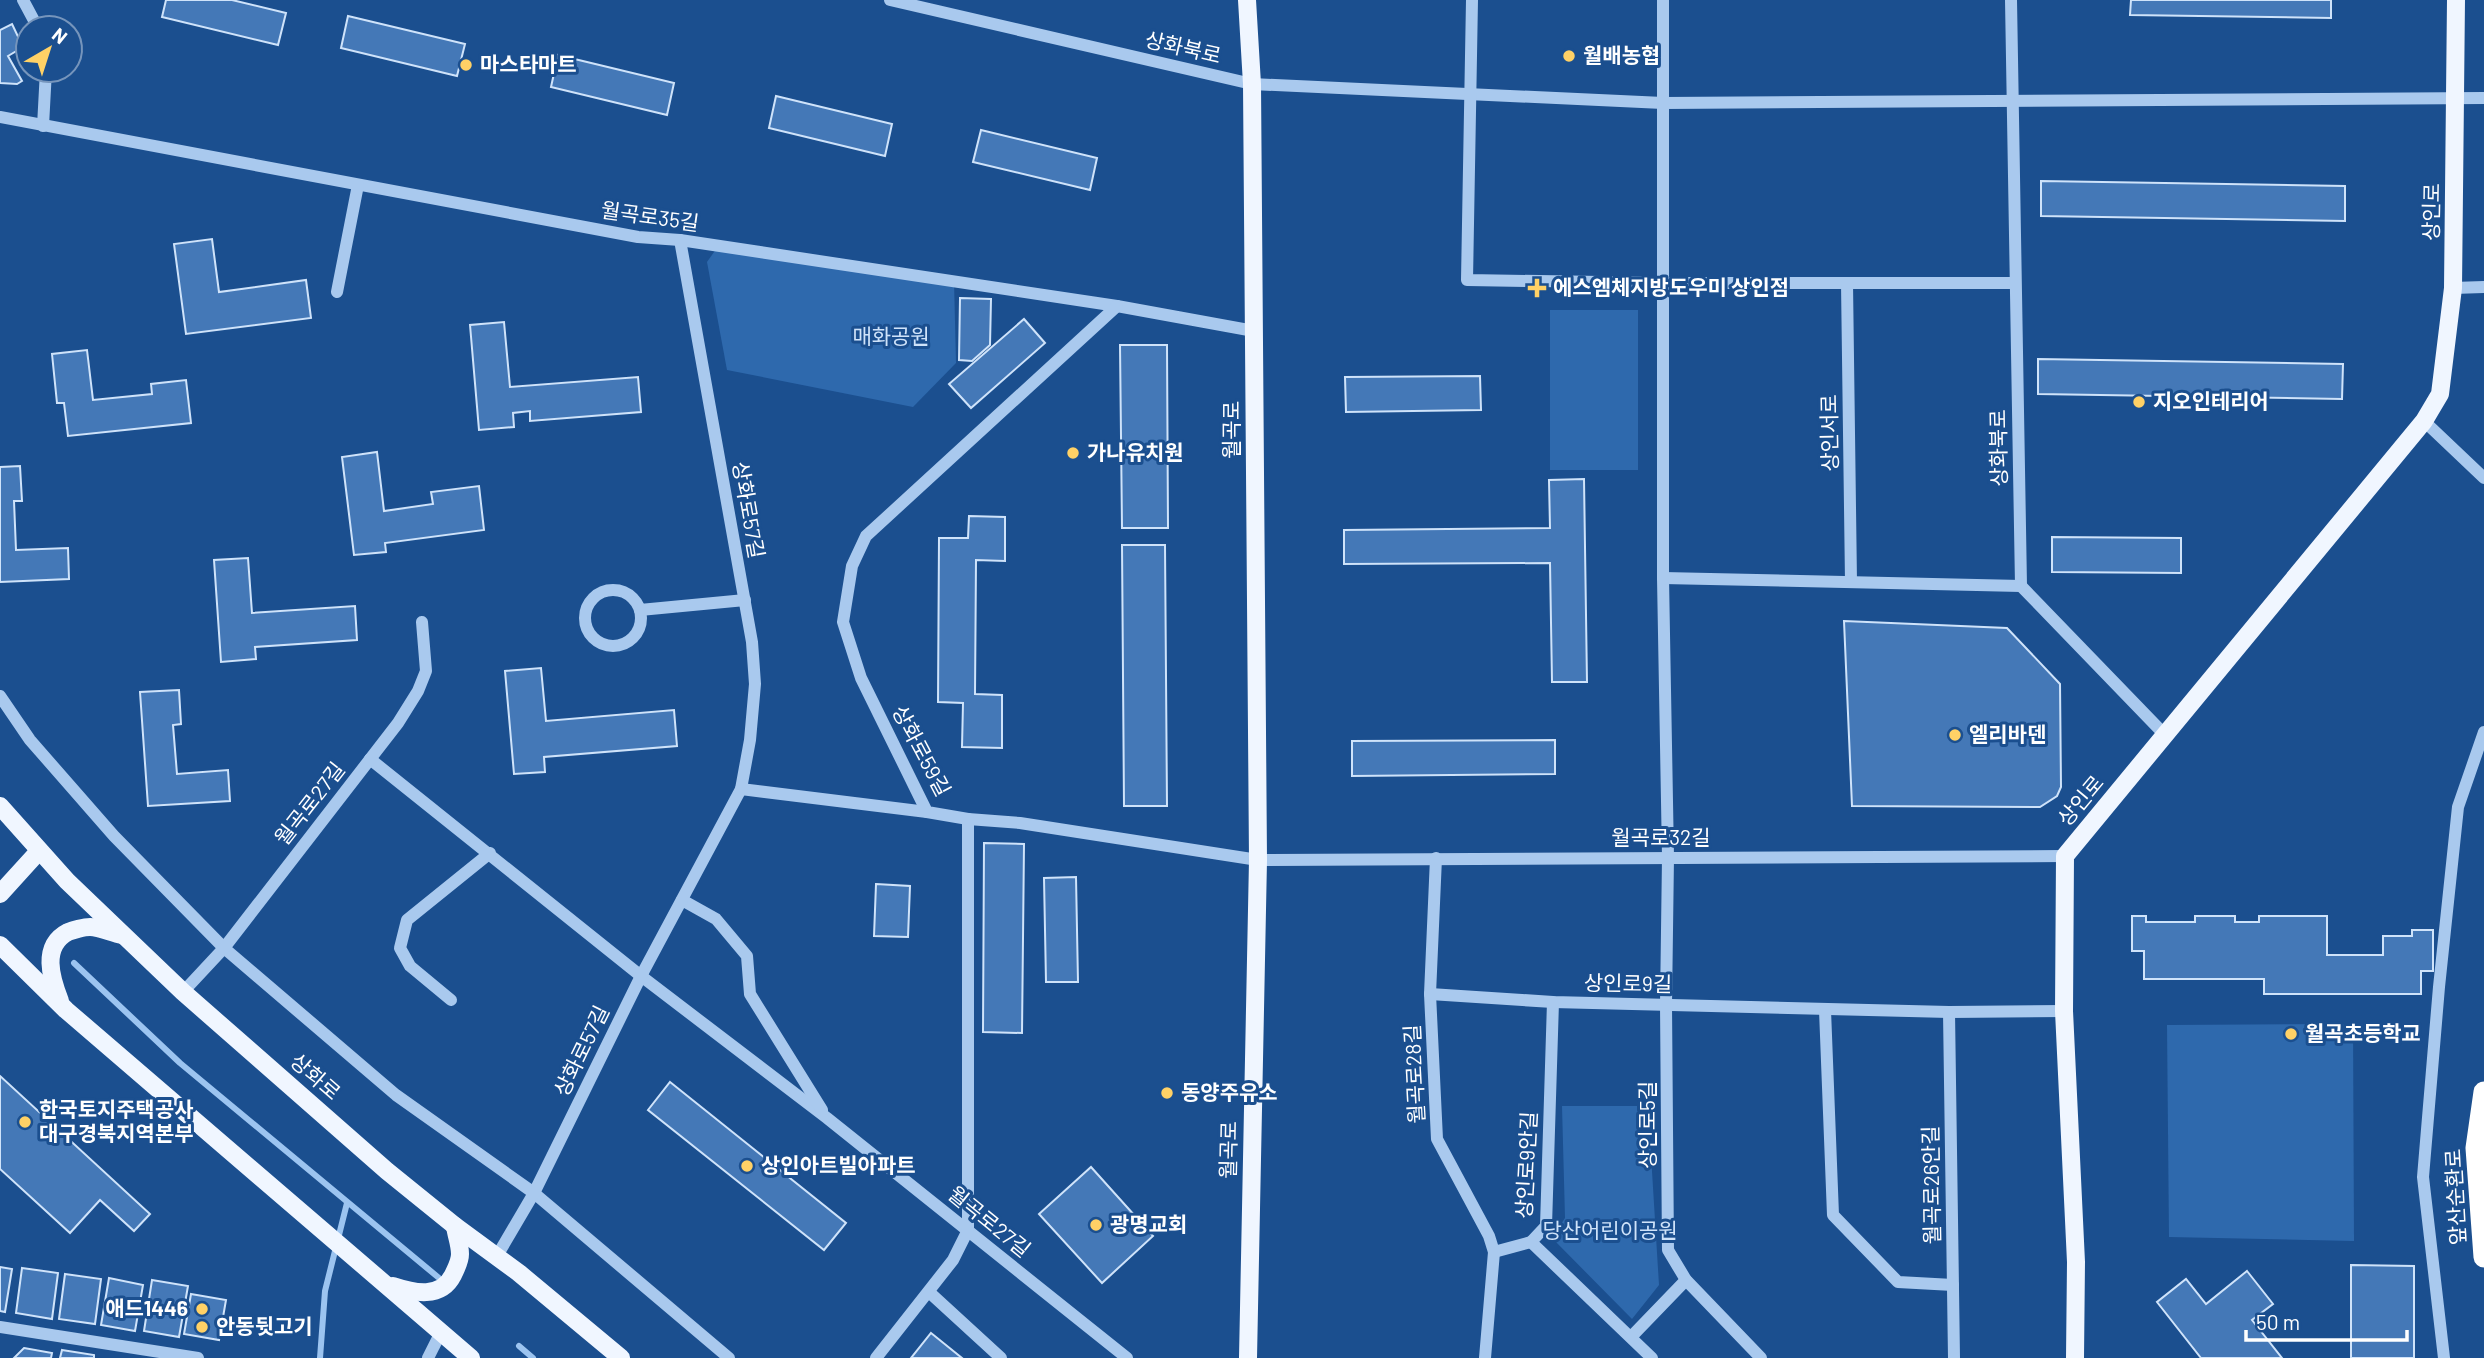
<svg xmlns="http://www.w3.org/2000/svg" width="2484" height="1358" font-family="Barlow,'Noto Sans KR',sans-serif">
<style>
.green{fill:#2e69ad}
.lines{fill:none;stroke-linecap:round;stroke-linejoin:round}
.stream{stroke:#9cc4f0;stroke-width:6}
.building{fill:#4478b7;stroke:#cfe3fa;stroke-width:2}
.minor{stroke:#a9c9ee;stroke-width:12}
.major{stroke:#f0f6ff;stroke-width:18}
.highway{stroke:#fff;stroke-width:21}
.poi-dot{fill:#ffd166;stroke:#1b4f8f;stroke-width:2.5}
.labels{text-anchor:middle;stroke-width:6;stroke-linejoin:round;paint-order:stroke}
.street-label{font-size:21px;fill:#fff;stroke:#1b4f8f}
.poi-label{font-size:21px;font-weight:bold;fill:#fff;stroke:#1b4f8f;text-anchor:start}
.park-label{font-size:21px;fill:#cfe3fa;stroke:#1b4f8f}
</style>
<rect width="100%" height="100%" fill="#1b4f8f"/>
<g class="green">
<path d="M719,245L954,281L956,363L913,407L727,370L707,262Z"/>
<rect x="1550" y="310" width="88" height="160"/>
<path d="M2353,1024L2354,1241L2169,1237L2167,1025Z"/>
<path d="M1562,1106H1648L1659,1285L1632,1319L1552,1238L1565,1218Z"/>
</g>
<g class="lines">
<g class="stream">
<path d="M74,963L180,1063L439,1278"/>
<path d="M519,1346L533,1358"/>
<path d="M320,1358L325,1291L347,1203"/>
</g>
</g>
<g class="building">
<path d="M166,0H232L286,13L278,45L162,17Z"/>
<path d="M2131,0H2331V18L2130,15Z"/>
<path d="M348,16L465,44L457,76L341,48Z"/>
<path d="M12,24L23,47L8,56L22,81L17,84L0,83V30Z"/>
<path d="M558,55L674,83L667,115L551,87Z"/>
<path d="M776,96L892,124L885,156L769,128Z"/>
<path d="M981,130L1097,158L1090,190L973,162Z"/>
<path d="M2041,181L2345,186V221L2041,216Z"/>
<path d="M212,239L219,292L306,280L311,318L186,334L174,244Z"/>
<path d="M960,298L991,299L990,345L972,361L959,360Z"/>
<path d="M1024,319L1045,343L971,408L949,384Z"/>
<path d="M504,322L510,387L638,377L641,412L530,421V411L513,413L514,427L479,430L470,325Z"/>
<path d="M1120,345H1167L1168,528H1122Z"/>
<path d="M87,350L93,400L152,394L151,384L186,380L191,423L68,436L64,403H57L52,354Z"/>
<path d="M2038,359L2343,364L2342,399L2038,394Z"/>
<path d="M1480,376L1481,410L1346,412L1345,377Z"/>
<path d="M377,452L384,511L433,504L431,492L479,486L484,530L385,543L386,552L354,555L342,457Z"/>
<path d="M20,466L22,501H14L16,550L68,548L69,579L0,582V467Z"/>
<path d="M1584,479L1587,682H1552L1550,563L1344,564V530L1550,528L1549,480Z"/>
<path d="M969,516L1005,517V561L976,560L975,694L1002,695V748L962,747L963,703L938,702L939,538H968Z"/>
<path d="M2052,537L2181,538V573L2052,572Z"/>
<path d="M1122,545H1165L1167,806H1124Z"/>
<path d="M248,558L252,613L355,606L357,640L255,647L256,659L221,662L214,560Z"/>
<path d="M1844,621L2007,628L2060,684L2061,787L2057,796L2040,807L1852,806Z"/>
<path d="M541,668L546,721L674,710L677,746L544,757L545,772L514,774L505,671Z"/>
<path d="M179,690L181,724L173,725L177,774L228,770L230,801L148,806L140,692Z"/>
<path d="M1555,740V774L1352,776V741Z"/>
<path d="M984,843L1024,844L1022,1033L983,1032Z"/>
<path d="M1076,877L1078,982H1046L1044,878Z"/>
<path d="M876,884L910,886L908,937L874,936Z"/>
<path d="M2132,916H2146V922H2195V916H2235V922H2259V916H2327V955H2383V936H2412V930H2433V971H2421V994H2264V979H2144V951H2132Z"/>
<path d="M0,1076L150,1214L134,1231L100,1200L70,1233L0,1169Z"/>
<path d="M670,1082L846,1223L824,1250L648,1110Z"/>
<path d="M1091,1167L1153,1236L1102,1283L1039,1214Z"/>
<path d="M2351,1265L2414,1266V1358H2351Z"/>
<path d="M0,1267L12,1269L5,1312L0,1311Z"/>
<path d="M22,1268L58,1273L52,1319L16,1313Z"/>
<path d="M2247,1271L2273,1304L2252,1320L2282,1358H2201L2157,1302L2186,1279L2206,1304Z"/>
<path d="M65,1274L101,1279L95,1324L59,1319Z"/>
<path d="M109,1278L143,1285L135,1331L101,1325Z"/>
<path d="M152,1280L188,1286L179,1337L144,1331Z"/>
<path d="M191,1294L226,1300L219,1340L184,1334Z"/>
<path d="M931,1333L962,1358H911Z"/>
<path d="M24,1348L52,1353L51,1358H14Z"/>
<path d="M62,1350L94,1355V1358H60Z"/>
</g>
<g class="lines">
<g class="minor">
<path d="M23,0L38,28"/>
<path d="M890,0L1252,84L1663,103L2484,98"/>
<path d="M1472,0L1467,280L1663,283H2015"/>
<path d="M1663,0V578L1668,857L1666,1004L1668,1250L1686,1280L1761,1358"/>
<path d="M2011,0L2021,586L2166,736"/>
<path d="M0,117L638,237L680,240L1117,306L1254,331"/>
<path d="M43,126L46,70"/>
<path d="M1847,283L1851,582"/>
<path d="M2453,288L2484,287"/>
<path d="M337,292L358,185"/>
<path d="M2424,421L2484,478"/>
<path d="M1663,578L2021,586"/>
<circle cx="613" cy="618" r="28"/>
<path d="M640,610L745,600"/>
<path d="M0,696L30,740L114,836L224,948L396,1095L534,1193L729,1358"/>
<path d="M370,759L641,976L827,1118L1127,1358"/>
<path d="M741,789L927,812"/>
<path d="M968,819L1020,823L1258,860L2065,856"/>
<path d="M1436,858L1430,994L1437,1139L1489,1236L1494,1252L1485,1358"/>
<path d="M682,900L716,919L747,956L750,994L822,1110"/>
<path d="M183,992L224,948L398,723L418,691L426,671L422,622"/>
<path d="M1430,994L1553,1002L1949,1012L2064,1011"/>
<path d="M451,1000L410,966L400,948L407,920L490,853"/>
<path d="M1553,1002L1546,1226L1531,1242L1652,1358"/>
<path d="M1825,1010L1833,1215L1898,1282L1953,1285"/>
<path d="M1949,1012L1954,1358"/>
<path d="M1494,1252L1531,1242"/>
<path d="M497,1256L534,1193L641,976L741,789L750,740L755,684L752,642L680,240"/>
<path d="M929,1292L1001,1358"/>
<path d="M0,1327L198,1358"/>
<path d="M1631,1337L1686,1280"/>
<path d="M428,1358L441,1332"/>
<path d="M876,1358L953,1260L968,1230V819L927,812L861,678L843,622L852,566L866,536L1117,306"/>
<path d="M2444,1358L2423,1177L2439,987L2458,807L2484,732"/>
</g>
<g class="major">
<path d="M1247,0L1252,84L1258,860L1248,1358"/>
<path d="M0,806L67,881L183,992L387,1171L455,1226L519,1273L621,1358"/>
<path d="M0,894L39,851"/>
<path d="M0,945L66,1010L471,1358"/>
<path d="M60,1001C51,978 41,946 68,932C73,930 84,927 90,927C99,927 112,933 122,935"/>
<path d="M393,1286C414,1293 441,1299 453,1275C456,1268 460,1262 460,1254C460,1244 456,1235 455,1226"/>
<path d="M2075,1358L2076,1262L2064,1011L2065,856L2424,421L2440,394L2453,288L2456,0"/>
</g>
<path class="highway" d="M2484,1092L2476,1148L2484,1257"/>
</g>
<g class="poi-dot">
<circle cx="1569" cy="56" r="7"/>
<circle cx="466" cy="65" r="7"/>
<path d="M1533.5 277.5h7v7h7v7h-7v7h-7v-7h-7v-7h7z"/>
<circle cx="2139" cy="402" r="7"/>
<circle cx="1073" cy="453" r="7"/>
<circle cx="1955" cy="735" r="7"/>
<circle cx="2291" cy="1034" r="7"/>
<circle cx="1167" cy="1093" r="7"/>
<circle cx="25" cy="1122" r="7"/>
<circle cx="747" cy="1166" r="7"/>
<circle cx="1096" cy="1225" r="7"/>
<circle cx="202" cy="1309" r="7"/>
<circle cx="202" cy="1327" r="7"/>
</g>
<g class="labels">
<g class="street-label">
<text transform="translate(1183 48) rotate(13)" y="7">상화북로</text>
<text transform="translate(2432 212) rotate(-89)" y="7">상인로</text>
<text transform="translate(650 217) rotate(8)" y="7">월곡로35길</text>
<text transform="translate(1232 430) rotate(-90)" y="7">월곡로</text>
<text transform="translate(1830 433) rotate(-91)" y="7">상인서로</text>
<text transform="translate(1999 448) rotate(-91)" y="7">상화북로</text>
<text transform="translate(748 510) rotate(80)" y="7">상화로57길</text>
<text transform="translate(921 751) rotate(62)" y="7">상화로59길</text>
<text transform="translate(2081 801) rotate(-50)" y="7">상인로</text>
<text transform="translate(310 804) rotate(-52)" y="7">월곡로27길</text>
<text x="1661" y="845">월곡로32길</text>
<text transform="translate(1628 984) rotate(1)" y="7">상인로9길</text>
<text transform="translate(582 1051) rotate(-64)" y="7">상화로57길</text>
<text transform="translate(1415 1074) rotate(-93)" y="7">월곡로28길</text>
<text transform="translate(315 1077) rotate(41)" y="7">상화로</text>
<text transform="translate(1648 1125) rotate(-90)" y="7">상인로5길</text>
<text transform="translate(1229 1150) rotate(-89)" y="7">월곡로</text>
<text transform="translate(1527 1165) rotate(-87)" y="7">상인로9안길</text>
<text transform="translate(1932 1185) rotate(-91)" y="7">월곡로26안길</text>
<text transform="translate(2456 1197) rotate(-93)" y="7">앞산순환로</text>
<text transform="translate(989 1222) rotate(39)" y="7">월곡로27길</text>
</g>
<g class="poi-label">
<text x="1583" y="63">월배농협</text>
<text x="480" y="72">마스타마트</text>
<text x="1553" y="295">에스엠체지방도우미 상인점</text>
<text x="2153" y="409">지오인테리어</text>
<text x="1087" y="460">가나유치원</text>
<text x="1969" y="742">엘리바덴</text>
<text x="2305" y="1041">월곡초등학교</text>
<text x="1181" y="1100">동양주유소</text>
<text x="39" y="1117">한국토지주택공사<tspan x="39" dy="24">대구경북지역본부</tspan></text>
<text x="761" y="1173">상인아트빌아파트</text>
<text x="1110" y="1232">광명교회</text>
<text x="188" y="1316" text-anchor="end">애드1446</text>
<text x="216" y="1334">안동뒷고기</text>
</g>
<g class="park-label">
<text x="891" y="344">매화공원</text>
<text x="1610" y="1238">당산어린이공원</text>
</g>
</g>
<g transform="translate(49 49) rotate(39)"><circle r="33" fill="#1b4f8f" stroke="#7695bc" stroke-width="2"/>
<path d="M0-5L12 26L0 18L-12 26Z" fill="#ffd166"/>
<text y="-10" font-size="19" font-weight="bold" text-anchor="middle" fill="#ffffff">N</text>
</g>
<path d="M2246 1330v10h161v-10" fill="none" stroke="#ffffff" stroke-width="3.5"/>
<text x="2256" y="1330" font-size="21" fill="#ffffff" stroke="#1b4f8f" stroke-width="5" paint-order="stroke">50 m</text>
</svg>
